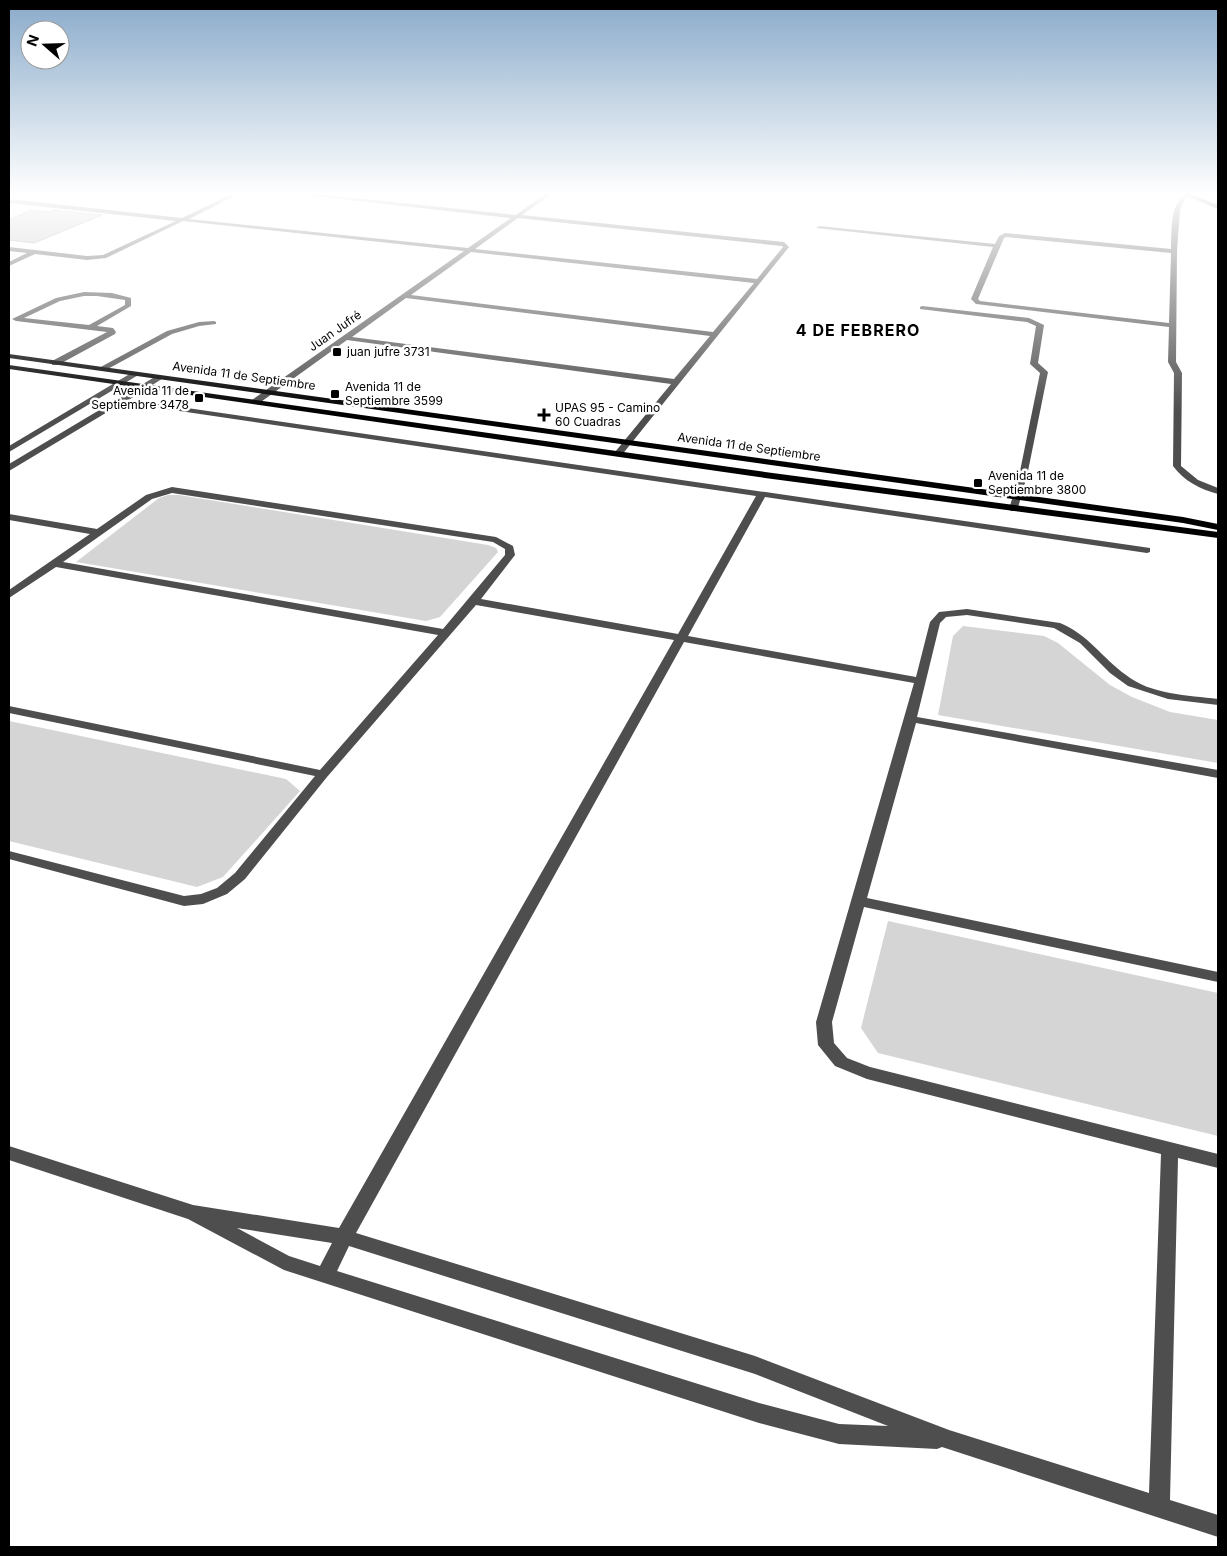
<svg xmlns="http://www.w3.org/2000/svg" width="1227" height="1556" font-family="Inter,sans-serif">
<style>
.green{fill:#d5d5d5}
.building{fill:#bebebe;stroke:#929292}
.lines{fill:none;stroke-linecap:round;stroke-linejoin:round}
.minor{fill:#4e4e4e;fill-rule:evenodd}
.major{fill:#000;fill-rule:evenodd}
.poi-dot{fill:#000;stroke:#fff;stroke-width:2}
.labels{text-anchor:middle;stroke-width:5;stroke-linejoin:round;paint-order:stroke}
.far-street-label{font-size:12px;fill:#000;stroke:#fff}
.far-poi-label{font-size:12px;fill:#000;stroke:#fff;text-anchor:start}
.far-district-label{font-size:16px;font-weight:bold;letter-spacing:1px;fill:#000;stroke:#fff}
</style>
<rect width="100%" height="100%" fill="#fff"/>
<g class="green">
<path d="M168,495H179L488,545L496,548L498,552L440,617L426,621L76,562L159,498Z"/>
<path d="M963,626L1044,636L1058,643L1110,685L1132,697L1170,712L1218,720V763L938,715L953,636Z"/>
<path d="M9,721L286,779L300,791L223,877L197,887L9,841Z"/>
<path d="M888,921L1218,993V1136L878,1053L861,1028Z"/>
</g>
<path class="building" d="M31,210L49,212L53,210L102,215L34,243L9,240V220Z"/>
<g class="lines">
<g class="minor">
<path d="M234,193H241L189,219L468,248L511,218L287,193H306L516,215L546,193H553L522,215L784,242L789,247L621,456H615V452L671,384L347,340L258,404H252V400L464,251L183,221L106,258L87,260L35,254L9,266V262L27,253L9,251V247L87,256L103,255L176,221L9,203V199L182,218ZM518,218L782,246L783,247L757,279L475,249ZM471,252L754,283L713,332L411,295ZM406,298L710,336L674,379L352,337Z"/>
<path d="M1187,194L1192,195L1185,199L1180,210L1177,251L1176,362L1182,373L1181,466L1198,480L1218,488V494C1200,489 1184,481 1173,466L1174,373L1168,362L1169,327L976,304L971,299L993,247L816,228L819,226L995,244L999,236L1005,233L1171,249C1172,231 1169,203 1187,194ZM1006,237L1171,253L1169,323L980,301L978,299L1004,238Z"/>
<path d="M84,292L112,293L131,298V306L97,326L113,328L116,332L115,334L58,365H52V361L107,332L16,321L12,319L56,298ZM84,296H97L125,300V305L89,325L24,318L60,301Z"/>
<path d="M922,306L1029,318L1044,325L1038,363L1048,372L1027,476L1017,511H1011L1009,509L1019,476L1040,373L1030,364L1036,326L1027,322L920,309V307Z"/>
<path d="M214,321L216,322V324L199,326L172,334L104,371L97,369L167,331L199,322Z"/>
<path d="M133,372L140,374L9,452V446Z"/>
<path d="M158,375L165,377L127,401H139L1150,548V552L1147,553L765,497L688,636L916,677L930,622L939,612L967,609L1060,623C1088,634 1102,658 1126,675C1151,695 1188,695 1218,699V705L1168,699L1128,686L1110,673L1080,643L1054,628L967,615L946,617L940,623L917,717L1218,770V778L916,723L867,898L1218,972V982L864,907L832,1022L834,1043L847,1058L870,1067L1218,1154V1168L1178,1158L1170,1500L1218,1515V1537L942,1447L937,1449L839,1444L759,1423L284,1270L188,1219L9,1160V1146L193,1205L339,1228L674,640L476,605L327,777L245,879L227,894L203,904L184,906L9,859V851L184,896L201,894L217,888L235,873L315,776L9,713V706L320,770L438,635L56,567L9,598V590L90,534L9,520V514L97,529L146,495L172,487L496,537L513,546L515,555L481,599L678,634L756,496L139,405H119L9,471V464ZM172,493L493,542L505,549V555L443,629L63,562L152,499ZM684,642L914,683L816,1022L818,1045L835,1066L867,1079L1161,1154L1149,1493L949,1430L755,1356L356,1233ZM237,1228L332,1243L320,1266L289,1256ZM349,1246L755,1374L888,1426L839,1424L759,1403L337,1271Z"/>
</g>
<g class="major">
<path d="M1180,193H1188L1218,205V209Z"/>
<path d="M9,354L1183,517L1218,524V530L1183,523L9,358Z"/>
<path d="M9,365L765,472L1218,532V538L765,478L9,369Z"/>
</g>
</g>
<linearGradient id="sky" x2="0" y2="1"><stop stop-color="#89aaca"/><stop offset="0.47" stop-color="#fff"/><stop offset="1" stop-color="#fff" stop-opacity="0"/></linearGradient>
<rect width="1227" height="411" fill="url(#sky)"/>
<g class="poi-dot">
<rect x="332" y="347" width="10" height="10" rx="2.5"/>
<rect x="330" y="389" width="10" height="10" rx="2.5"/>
<rect x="194" y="393" width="10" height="10" rx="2.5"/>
<path d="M541.5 407.5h5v5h5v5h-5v5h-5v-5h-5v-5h5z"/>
<rect x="973" y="478" width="10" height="10" rx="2.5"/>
</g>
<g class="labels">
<g class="far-street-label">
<text transform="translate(335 331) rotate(-35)" y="4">Juan Jufré</text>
<text transform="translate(244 376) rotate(8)" y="4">Avenida 11 de Septiembre</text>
<text transform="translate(749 447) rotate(8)" y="4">Avenida 11 de Septiembre</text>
</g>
<g class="far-poi-label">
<text x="347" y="356">juan jufre 3731</text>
<text x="345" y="391">Avenida 11 de<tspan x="345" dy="14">Septiembre 3599</tspan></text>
<text x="189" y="395" text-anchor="end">Avenida 11 de<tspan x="189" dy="14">Septiembre 3478</tspan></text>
<text x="555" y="412">UPAS 95 - Camino<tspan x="555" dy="14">60 Cuadras</tspan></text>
<text x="988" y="480">Avenida 11 de<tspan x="988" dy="14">Septiembre 3800</tspan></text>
</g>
<g class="far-district-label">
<text x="858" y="336">4 DE FEBRERO</text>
</g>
</g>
<rect width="1227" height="1556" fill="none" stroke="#000000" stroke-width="20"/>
<g transform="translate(45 45) rotate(290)"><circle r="24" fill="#ffffff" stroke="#999999"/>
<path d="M0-4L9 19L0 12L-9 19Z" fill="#000000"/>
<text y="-8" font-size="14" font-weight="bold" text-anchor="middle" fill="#000000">N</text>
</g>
</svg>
